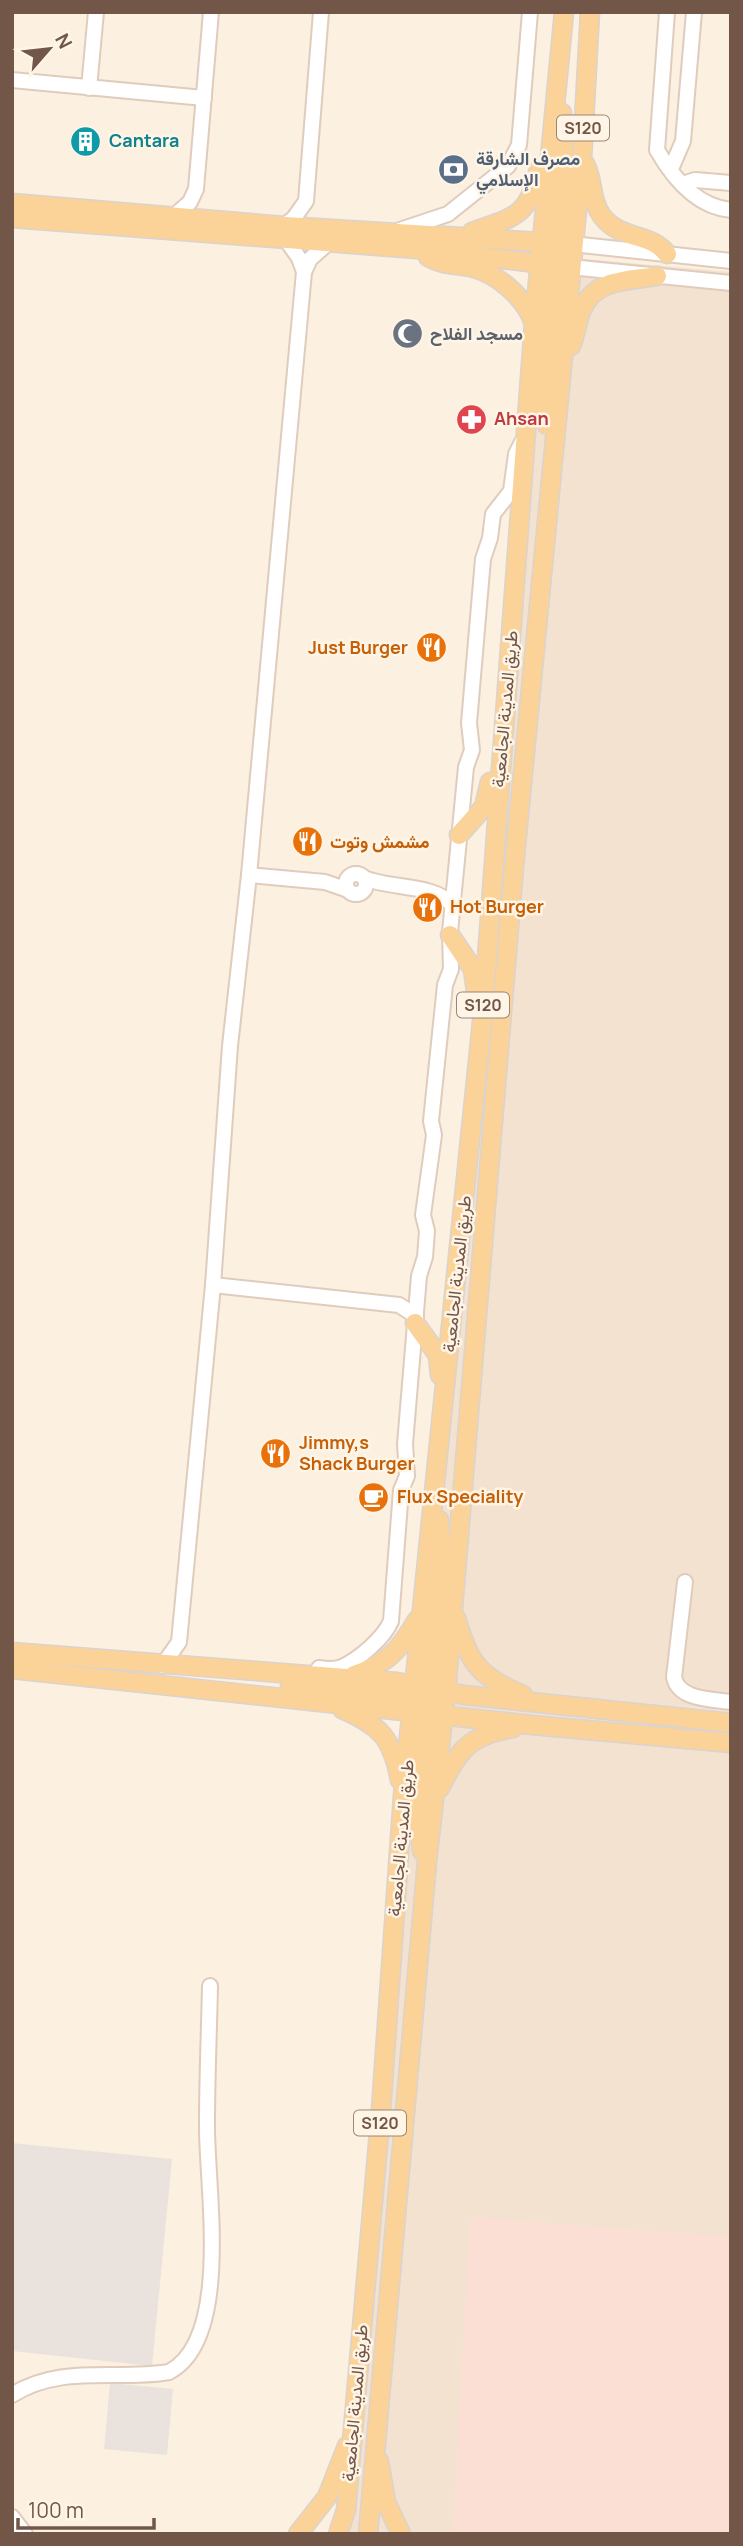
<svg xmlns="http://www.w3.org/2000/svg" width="743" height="2546" font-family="Manrope,Vazirmatn,sans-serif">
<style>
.residential{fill:#f3e2cf}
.commercial{fill:#fcdfd4}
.industrial{fill:#eae2dc}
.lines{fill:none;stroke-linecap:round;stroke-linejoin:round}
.minor-casing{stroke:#e0ccbd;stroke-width:18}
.major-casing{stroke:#dad3cf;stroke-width:21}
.minor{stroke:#fff;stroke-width:14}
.major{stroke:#fbd399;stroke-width:18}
.labels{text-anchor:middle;stroke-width:5;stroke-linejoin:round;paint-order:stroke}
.shield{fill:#fff5e6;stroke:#9c8677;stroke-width:2}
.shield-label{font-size:16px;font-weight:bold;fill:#725648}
.culture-label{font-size:18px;font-weight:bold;fill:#0d838f;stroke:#fff5e6;text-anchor:start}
.service-label{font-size:18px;font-weight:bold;fill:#4e5e75;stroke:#fff5e6;text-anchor:start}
.worship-label{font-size:18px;font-weight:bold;fill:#5b616d;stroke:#fff5e6;text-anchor:start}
.health-label{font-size:18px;font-weight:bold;fill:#be3a42;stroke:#fff5e6;text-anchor:start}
.food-label{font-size:18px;font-weight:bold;fill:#c56008;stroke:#fff5e6;text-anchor:start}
.street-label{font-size:18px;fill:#725648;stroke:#fff5e6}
</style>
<rect width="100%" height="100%" fill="#fcf0e0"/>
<path class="residential" d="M550,256L731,272V2534H346L506,814Z"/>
<path class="commercial" d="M470,2217L731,2237V2534H453Z"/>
<g class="industrial">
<path d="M12,2143L172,2159L152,2366L12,2351Z"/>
<path d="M110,2383L173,2389L167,2455L104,2449Z"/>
</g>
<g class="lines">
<defs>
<g id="minor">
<path d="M667,12L657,150C673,178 697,207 731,210"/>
<path d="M12,80L204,98"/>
<path d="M89,88L96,12"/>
<path d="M671,169L683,141L694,12"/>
<path d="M683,184L695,180L731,183"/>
<path d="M174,216L190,202L196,189L211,12"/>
<path d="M284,226L294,218L306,201L321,12"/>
<path d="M400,230L448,214L508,166L519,145L530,12"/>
<path d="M287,241L299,258L304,272"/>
<path d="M572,244L731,261"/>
<path d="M570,267L731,283"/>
<circle cx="356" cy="884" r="10"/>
<path d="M249,875L325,882L348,890"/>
<path d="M364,878C390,889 436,884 452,905"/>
<path d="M213,1285L399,1305L416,1316"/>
<path d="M685,1582L674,1677C678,1700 712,1699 731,1702"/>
<path d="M162,1666L179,1642L213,1285L230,1046L249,875L304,272L310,259L327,244"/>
<path d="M319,1668C326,1669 335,1670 342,1667C359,1659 384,1638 391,1621L401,1490L407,1476L405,1444L419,1276L425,1257L427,1231L423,1215L434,1135L431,1121L445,985L451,969L450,932L466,767L472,750L469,723L483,559L490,538L493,514L511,491L516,454L522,442"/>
<path d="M12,2395C61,2364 115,2381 169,2372C233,2339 206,2185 207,2124C207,2078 209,2032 210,1986"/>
<path d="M12,2517L25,2534"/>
</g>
<g id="major">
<path d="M585,164C594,181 590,200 602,216C621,241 651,232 667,254"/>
<path d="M12,203L284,226L572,244"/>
<path d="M12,218L417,249L570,267"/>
<path d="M472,232C514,217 529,217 539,169"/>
<path d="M559,253L564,130L562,113"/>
<path d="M428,257C442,265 455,264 470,267C497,273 526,298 534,324"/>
<path d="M571,346C576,334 577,321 582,309C596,278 629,281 657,276"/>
<path d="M547,425L545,404L557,265L554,254"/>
<path d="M459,835L484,807L490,782"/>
<path d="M450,935L473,969L476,991"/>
<path d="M415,1323L438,1355L440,1375"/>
<path d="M456,1618C469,1663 479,1677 523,1695"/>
<path d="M12,1652L397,1682L464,1695L731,1723"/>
<path d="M12,1669L532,1725L731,1743"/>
<path d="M354,1675C387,1664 400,1650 417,1620"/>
<path d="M290,1686L426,1698"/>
<path d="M432,1697L430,1672L441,1551L439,1520"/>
<path d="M342,1709C381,1726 392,1738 400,1780"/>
<path d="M440,1788C459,1750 469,1735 513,1728"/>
<path d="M422,1851L419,1824L427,1701"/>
<path d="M379,2461L386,2502L401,2534"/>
<path d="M298,2534L327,2497L347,2446"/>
<path d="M338,2534L346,2510L381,2110L403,1796L483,1012L534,324L564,12"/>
<path d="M368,2534L427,1862L446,1692L514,866L582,158L590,12"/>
</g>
</defs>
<use href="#minor" class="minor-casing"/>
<use href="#major" class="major-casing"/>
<use href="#minor" class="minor"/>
<use href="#major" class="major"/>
</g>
<defs>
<symbol id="building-disc" viewBox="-11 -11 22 22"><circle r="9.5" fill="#0f9aa8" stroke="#fff5e6"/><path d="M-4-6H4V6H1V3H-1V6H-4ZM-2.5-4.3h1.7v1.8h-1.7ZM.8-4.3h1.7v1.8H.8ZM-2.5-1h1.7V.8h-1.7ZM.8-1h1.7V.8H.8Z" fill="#fff"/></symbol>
<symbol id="bank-disc" viewBox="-11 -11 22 22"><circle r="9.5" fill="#5c6f8a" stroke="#fff5e6"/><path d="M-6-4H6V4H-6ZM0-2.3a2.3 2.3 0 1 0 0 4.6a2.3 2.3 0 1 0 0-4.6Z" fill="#fff"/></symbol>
<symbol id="mosque-disc" viewBox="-11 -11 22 22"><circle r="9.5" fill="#6b7280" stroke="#fff5e6"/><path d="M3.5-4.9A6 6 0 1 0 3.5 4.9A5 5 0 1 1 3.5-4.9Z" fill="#fff"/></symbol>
<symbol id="pharmacy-disc" viewBox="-11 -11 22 22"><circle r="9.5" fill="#e0444e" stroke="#fff5e6"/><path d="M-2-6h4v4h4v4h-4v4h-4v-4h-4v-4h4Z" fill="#fff"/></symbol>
<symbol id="restaurant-disc" viewBox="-11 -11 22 22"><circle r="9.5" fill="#e8710a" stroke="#fff5e6"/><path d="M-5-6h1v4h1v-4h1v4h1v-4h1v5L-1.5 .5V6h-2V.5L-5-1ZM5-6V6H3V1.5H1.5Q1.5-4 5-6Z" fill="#fff"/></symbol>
<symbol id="cafe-disc" viewBox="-11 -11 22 22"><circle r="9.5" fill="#e8710a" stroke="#fff5e6"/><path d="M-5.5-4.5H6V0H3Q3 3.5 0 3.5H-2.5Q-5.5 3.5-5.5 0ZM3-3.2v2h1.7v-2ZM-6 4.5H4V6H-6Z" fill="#fff"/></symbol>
</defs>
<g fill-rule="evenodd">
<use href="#building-disc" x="68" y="124" width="35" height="35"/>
<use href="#bank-disc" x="436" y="152" width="35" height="35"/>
<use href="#mosque-disc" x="390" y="316" width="35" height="35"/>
<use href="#pharmacy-disc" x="454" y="402" width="35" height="35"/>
<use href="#restaurant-disc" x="414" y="630" width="35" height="35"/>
<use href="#restaurant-disc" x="290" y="824" width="35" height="35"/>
<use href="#restaurant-disc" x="410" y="890" width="35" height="35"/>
<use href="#restaurant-disc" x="258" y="1436" width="35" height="35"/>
<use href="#cafe-disc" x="356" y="1480" width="35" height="35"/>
</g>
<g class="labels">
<g class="shield">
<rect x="557" y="115.5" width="52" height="25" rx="5"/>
<rect x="457" y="992.5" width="52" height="25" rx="5"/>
<rect x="354" y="2110.5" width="52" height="25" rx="5"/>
</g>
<g class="shield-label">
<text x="583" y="134">S120</text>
<text x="483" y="1011">S120</text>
<text x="380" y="2129">S120</text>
</g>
<g class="culture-label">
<text x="109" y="147">Cantara</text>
</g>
<g class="service-label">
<text x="476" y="165">مصرف الشارقة<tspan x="476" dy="21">الإسلامي</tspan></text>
</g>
<g class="worship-label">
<text x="430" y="340">مسجد الفلاح</text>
</g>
<g class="health-label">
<text x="494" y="425">Ahsan</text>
</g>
<g class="food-label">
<text x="408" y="654" text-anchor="end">Just Burger</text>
<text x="330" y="848">مشمش وتوت</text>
<text x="450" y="913">Hot Burger</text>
<text x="299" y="1449">Jimmy,s<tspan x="299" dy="21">Shack Burger</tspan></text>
<text x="397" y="1503">Flux Speciality</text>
</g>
<g class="street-label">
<text transform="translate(505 709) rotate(-85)" y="6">طريق المدينة الجامعية</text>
<text transform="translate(457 1274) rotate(-84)" y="6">طريق المدينة الجامعية</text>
<text transform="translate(401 1838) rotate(-85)" y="6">طريق المدينة الجامعية</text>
<text transform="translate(355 2403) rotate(-85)" y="6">طريق المدينة الجامعية</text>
</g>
</g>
<rect width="743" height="2546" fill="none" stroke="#725648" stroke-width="28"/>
<g transform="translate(49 49) rotate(62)" stroke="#fff5e6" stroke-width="5" paint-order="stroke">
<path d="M0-5L12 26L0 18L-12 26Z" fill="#725648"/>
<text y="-10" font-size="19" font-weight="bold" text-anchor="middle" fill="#725648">N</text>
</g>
<path d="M18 2518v10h136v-10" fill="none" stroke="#725648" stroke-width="3.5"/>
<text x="28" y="2518" font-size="21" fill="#725648" stroke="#fff5e6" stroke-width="5" paint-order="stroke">100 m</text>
</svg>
